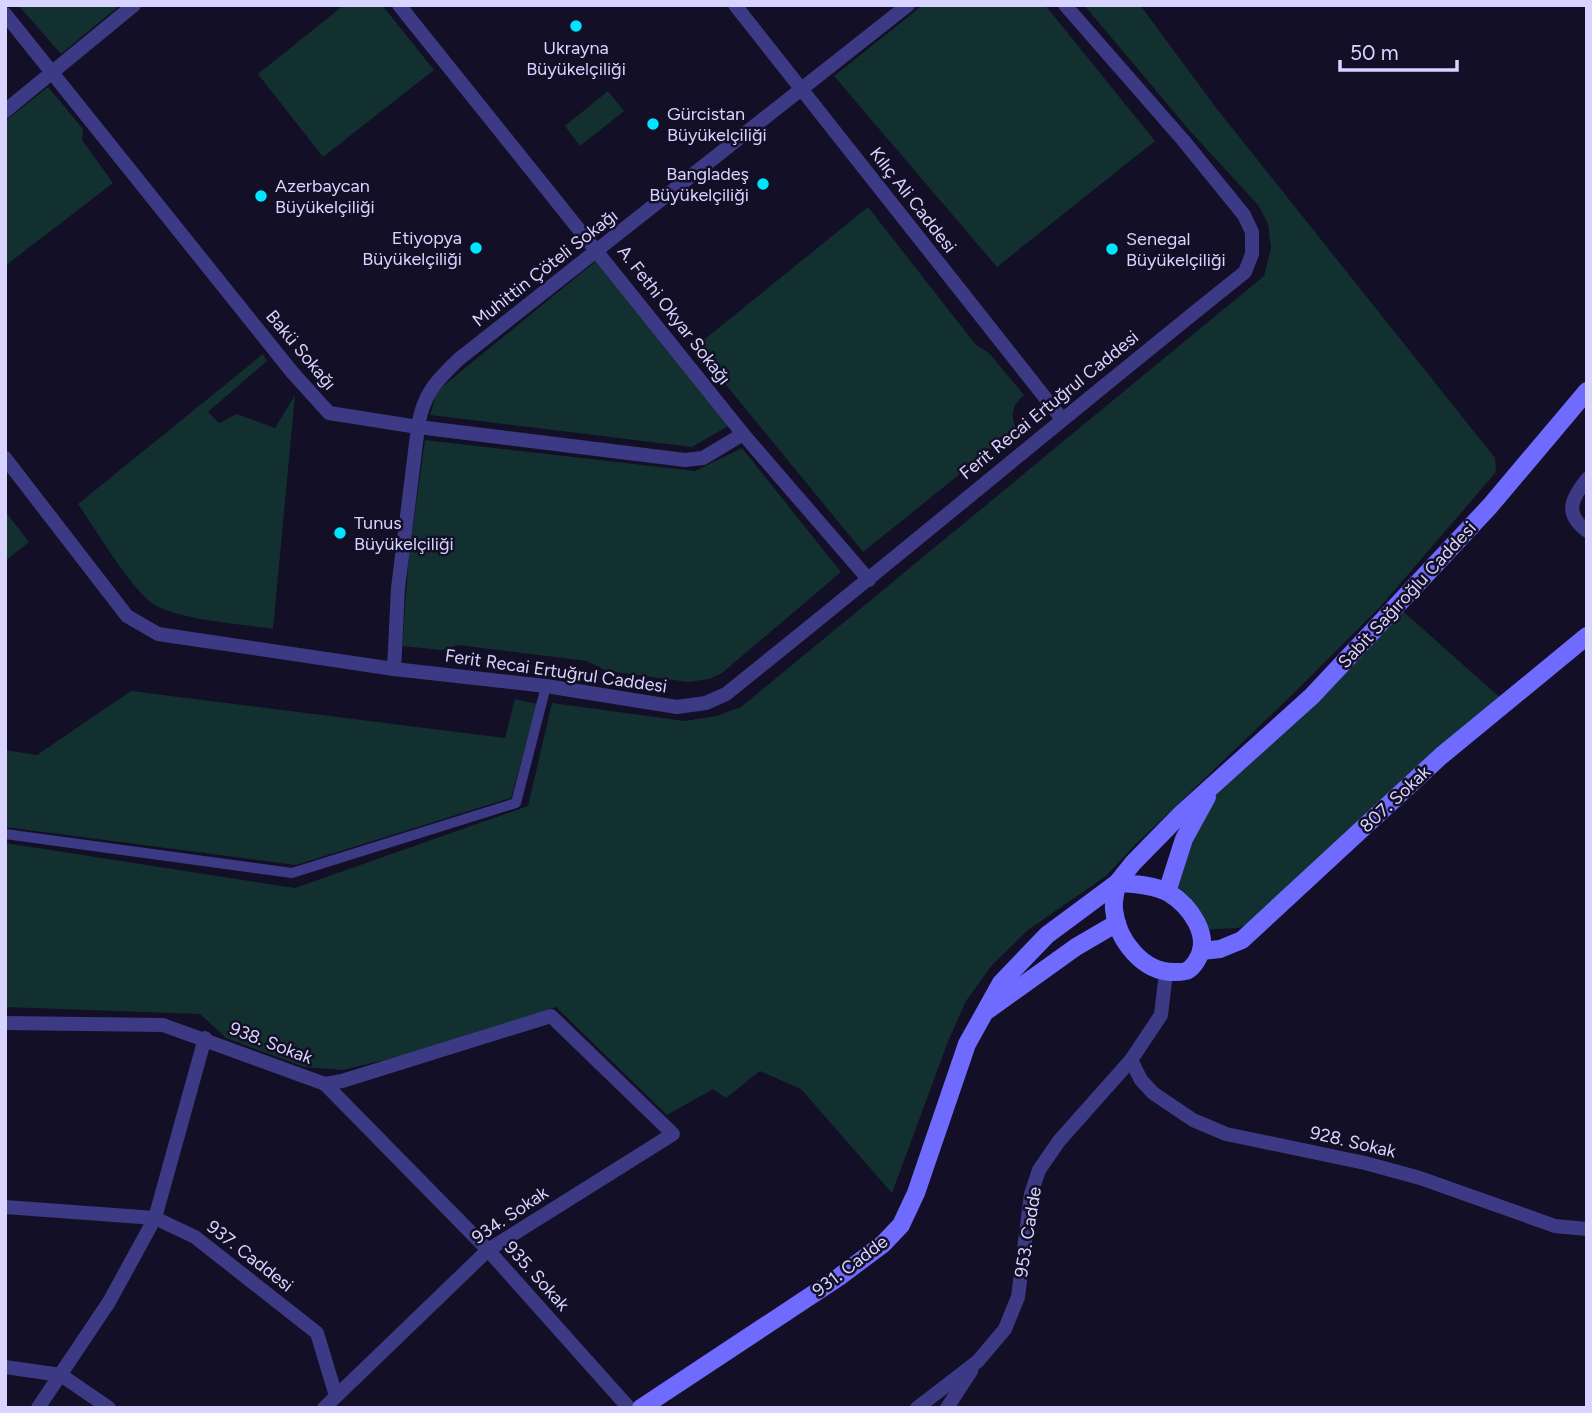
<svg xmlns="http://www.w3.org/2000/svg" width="1592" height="1413" font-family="Figtree,sans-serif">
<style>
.green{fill:#12302f}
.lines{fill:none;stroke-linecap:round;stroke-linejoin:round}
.pedestrian{stroke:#3d3a85;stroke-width:10}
.minor{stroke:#3d3a85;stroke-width:14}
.secondary{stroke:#6f6bff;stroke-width:18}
.poi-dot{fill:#00e5ff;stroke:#130f26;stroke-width:2.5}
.labels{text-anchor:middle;stroke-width:5;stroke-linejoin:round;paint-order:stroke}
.poi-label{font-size:18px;fill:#d9d4ff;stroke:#130f26;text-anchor:start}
.street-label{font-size:18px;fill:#d9d4ff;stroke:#130f26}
</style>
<rect width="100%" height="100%" fill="#130f26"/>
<g class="green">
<path d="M18,5H120L61,54Z"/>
<path d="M344,5H382L434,70L323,157L258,74Z"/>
<path d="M923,5H1045L1155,141L997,267L834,76Z"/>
<path d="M1084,5H1140L1217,109L1495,458L1496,472L1380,607L1293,694L1134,846L1106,876L1028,930L992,965L966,1001L949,1039L892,1193L801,1089L760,1071L726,1098L713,1089L667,1115L556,1007L426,1050L343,1070L304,1067L226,1038L200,1014L5,1007V843L295,888L528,806L552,703L685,721L716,716L741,707L1264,276L1271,248L1268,224L1258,205L1190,131Z"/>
<path d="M48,87L83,129L82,140L113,183L5,266V121Z"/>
<path d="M608,91L624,111L580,146L565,126Z"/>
<path d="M868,207L976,345L989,353L1024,395C1012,406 1010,414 1016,429L863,552L695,347Z"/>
<path d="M596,261L728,426L692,447L430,415L437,391Z"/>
<path d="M263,354L267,361L208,412L219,423L237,414L275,428L295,395L273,629C242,624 182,620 157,606C134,595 95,528 78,504Z"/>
<path d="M425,440L695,471L742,448L841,572L722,673L709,679L688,682L607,671L587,661L458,645L442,650L402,646L409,555Z"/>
<path d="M5,511L29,542L5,561Z"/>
<path d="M1397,606L1505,702L1249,925L1237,928L1200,930L1181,902L1173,869L1213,785Z"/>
<path d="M131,691L505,738L515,699L537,704L511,798L296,865L5,827V750L37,755Z"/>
</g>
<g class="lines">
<path class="pedestrian" d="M5,834L292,873L516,803L546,686"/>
<g class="minor">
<path d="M399,5L743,434L869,580"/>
<path d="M735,5L1062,419"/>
<path d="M5,14L292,372L329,413L418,427L685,460L703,458L743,434"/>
<path d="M5,111L134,5"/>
<path d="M5,458L127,616L158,634L394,669L546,686L677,707L706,703L726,694C900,555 1071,411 1245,272L1252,254V232L1244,215L1183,140L1065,5"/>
<path d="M1587,479C1572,498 1563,513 1587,531"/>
<path d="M394,669L398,588L418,427C423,394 436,381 459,359L908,5"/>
<path d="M5,1023L163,1025L325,1084L342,1081L551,1016L673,1134L488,1250L324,1408"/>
<path d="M1131,1060L1141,1080L1153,1093L1193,1120L1226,1134L1365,1163L1420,1178L1555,1226L1587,1229"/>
<path d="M325,1084L488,1250L629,1408"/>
<path d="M5,1207L155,1218L195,1237L317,1333L336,1396"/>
<path d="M5,1367L61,1375L109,1408"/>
<path d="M38,1408L109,1302L155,1218L205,1038"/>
<path d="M917,1408L978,1361L1005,1329L1018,1297L1031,1194L1039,1170L1059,1141L1131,1060L1161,1015L1166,972"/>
<path d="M947,1408L971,1371"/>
</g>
<g class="secondary">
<path d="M1117,883C1134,884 1155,885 1169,893C1190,906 1212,936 1197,960C1195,964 1190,970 1186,971C1185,972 1176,972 1175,972C1143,973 1117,940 1114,909C1113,901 1116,891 1117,883Z"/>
<path d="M1167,892L1184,839L1207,797"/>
<path d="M1201,951L1220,949L1242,940L1441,756L1587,636"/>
<path d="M988,1010L1076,947L1117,923"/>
<path d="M641,1408L839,1277L883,1244L901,1225L916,1193L967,1044L1001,983L1047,935L1117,883L1133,863L1180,815L1312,696L1490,506L1587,391"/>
</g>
</g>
<g class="poi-dot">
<circle cx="576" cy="26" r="7"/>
<circle cx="653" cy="124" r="7"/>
<circle cx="763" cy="184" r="7"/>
<circle cx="261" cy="196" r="7"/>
<circle cx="476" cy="248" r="7"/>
<circle cx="1112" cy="249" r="7"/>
<circle cx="340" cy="533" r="7"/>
</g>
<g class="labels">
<g class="poi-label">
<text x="576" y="54" text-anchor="middle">Ukrayna<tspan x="576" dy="21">Büyükelçiliği</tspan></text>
<text x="667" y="120">Gürcistan<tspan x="667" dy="21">Büyükelçiliği</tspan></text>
<text x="749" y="180" text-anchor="end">Bangladeş<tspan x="749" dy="21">Büyükelçiliği</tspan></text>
<text x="275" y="192">Azerbaycan<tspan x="275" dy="21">Büyükelçiliği</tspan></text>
<text x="462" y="244" text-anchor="end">Etiyopya<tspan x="462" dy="21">Büyükelçiliği</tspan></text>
<text x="1126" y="245">Senegal<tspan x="1126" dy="21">Büyükelçiliği</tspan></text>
<text x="354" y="529">Tunus<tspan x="354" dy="21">Büyükelçiliği</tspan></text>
</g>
<g class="street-label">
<text transform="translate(913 200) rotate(52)" y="6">Kılıç Ali Caddesi</text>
<text transform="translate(545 268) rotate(-38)" y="6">Muhittin Çöteli Sokağı</text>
<text transform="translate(674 315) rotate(52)" y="6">A. Fethi Okyar Sokağı</text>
<text transform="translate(301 350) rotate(50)" y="6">Bakü Sokağı</text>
<text transform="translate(1049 405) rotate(-39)" y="6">Ferit Recai Ertuğrul Caddesi</text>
<text transform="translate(1407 595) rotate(-47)" y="6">Sabit Sağıroğlu Caddesi</text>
<text transform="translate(556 671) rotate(8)" y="6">Ferit Recai Ertuğrul Caddesi</text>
<text transform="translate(1395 799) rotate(-43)" y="6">807. Sokak</text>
<text transform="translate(271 1043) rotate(21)" y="6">938. Sokak</text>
<text transform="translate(1353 1142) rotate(13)" y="6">928. Sokak</text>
<text transform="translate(510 1215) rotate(-34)" y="6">934. Sokak</text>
<text transform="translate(1028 1232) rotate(-81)" y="6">953. Cadde</text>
<text transform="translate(250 1256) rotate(38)" y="6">937. Caddesi</text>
<text transform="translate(850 1266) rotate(-37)" y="6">931. Cadde</text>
<text transform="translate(537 1276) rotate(48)" y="6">935. Sokak</text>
</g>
</g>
<rect width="1592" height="1413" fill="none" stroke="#d9d4ff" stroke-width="14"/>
<path d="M1340 60v10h117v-10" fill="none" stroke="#d9d4ff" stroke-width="3.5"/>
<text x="1350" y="60" font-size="21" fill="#d9d4ff" stroke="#130f26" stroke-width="5" paint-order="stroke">50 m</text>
</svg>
